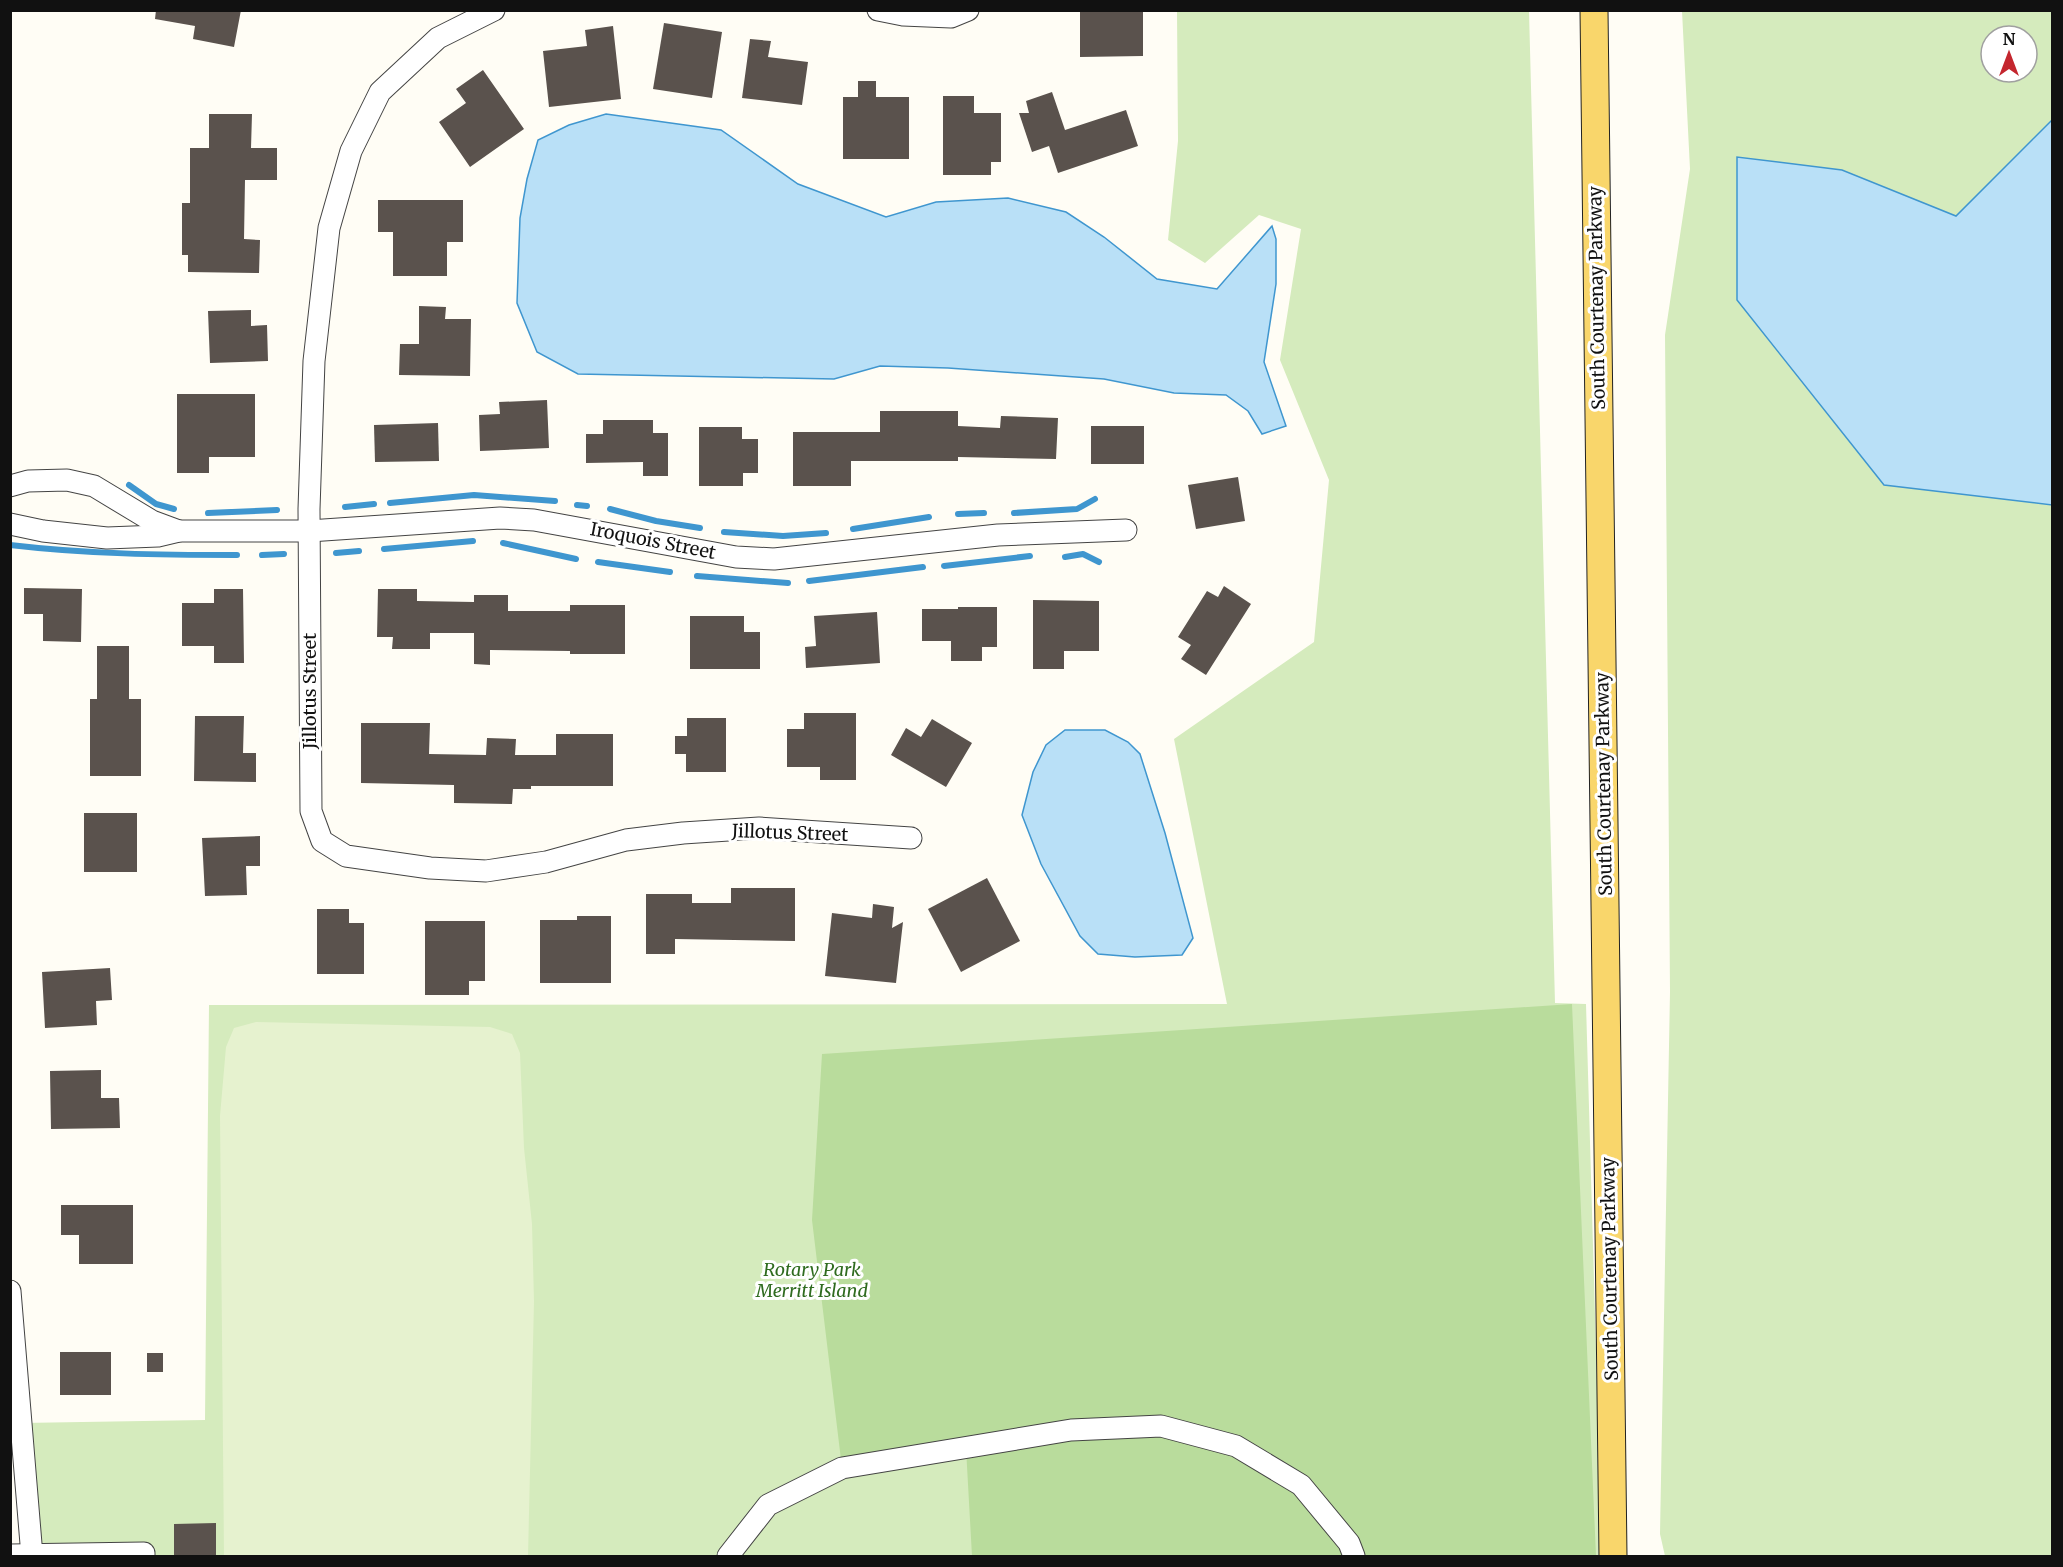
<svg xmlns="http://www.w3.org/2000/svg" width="2063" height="1567" font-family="Merriweather,serif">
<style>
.green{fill:#d5ebbd;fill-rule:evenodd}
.forest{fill:#b9dc9c}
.pitch{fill:#e6f2cf}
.water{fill:#b9e0f7;stroke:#3f96cf;stroke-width:1.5}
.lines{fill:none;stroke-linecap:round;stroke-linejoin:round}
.stream{stroke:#3f96cf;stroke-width:6}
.building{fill:#5a524d}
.minor-casing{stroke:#444;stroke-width:23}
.major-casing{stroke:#222;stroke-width:29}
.minor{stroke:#fff;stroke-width:21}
.major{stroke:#f9d66b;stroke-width:27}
.labels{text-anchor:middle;stroke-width:6;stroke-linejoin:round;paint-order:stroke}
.street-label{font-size:18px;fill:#111;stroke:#fff}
.park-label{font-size:18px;font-style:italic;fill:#2f6b1f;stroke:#fff}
</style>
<rect width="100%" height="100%" fill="#fffdf5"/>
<g class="green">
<path d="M1177,11H1529L1555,1003L1586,1004L1602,1556H35L21,1423L205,1420L209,1005L1227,1004L1174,739L1314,642L1329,480L1280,360L1301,229L1259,215L1205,263L1168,240L1178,141Z"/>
<path d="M1682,11H2052V1556H1665L1660,1534L1670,992L1665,335L1690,169ZM1991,36H2027V72H1991Z"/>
</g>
<path class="forest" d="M1572,1004L1596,1556H972L966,1448L842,1468L812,1220L822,1054Z"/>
<path class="pitch" d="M256,1022L490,1027L512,1034L520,1053L524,1148L532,1224L534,1301L528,1556H224L220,1116L226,1047L234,1028Z"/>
<g class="water">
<path d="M606,114L721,130L798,184L886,217L936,202L1008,198L1066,212L1104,237L1157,279L1217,289L1272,226L1276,239V284L1264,362L1286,426L1262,434L1248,411L1226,395L1174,393L1104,379L948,368L880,366L834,379L578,374L537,352L517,303L520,218L527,179L538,140L569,125Z"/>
<path d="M2052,120V505L1884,485L1737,300V157L1842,170L1956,216Z"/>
<path d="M1065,730H1105L1128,742L1140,754L1165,833L1193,938L1182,955L1135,957L1098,954L1080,936L1041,864L1022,815L1033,772L1046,745Z"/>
</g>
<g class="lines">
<g class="stream">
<path d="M129,485L156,504L174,509"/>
<path d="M390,503L474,495L555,501"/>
<path d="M577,505L587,506"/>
<path d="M345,507L374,504"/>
<path d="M610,509L656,521L700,528"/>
<path d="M208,513L277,510"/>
<path d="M1014,513L1077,509L1095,499"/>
<path d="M958,514L984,513"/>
<path d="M853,529L929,517"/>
<path d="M724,532L783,536L826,533"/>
<path d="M503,543L576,559"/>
<path d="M10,545C86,554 161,555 237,555"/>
<path d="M384,549L473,541"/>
<path d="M336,553L359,551"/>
<path d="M262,555L284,554"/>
<path d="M1065,557L1083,554L1099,562"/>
<path d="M598,562L670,572"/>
<path d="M944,566L1030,556"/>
<path d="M697,576L788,583"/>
<path d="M809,581L923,567"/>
</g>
</g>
<g class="building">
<path d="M156,10H241L234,47L193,39L195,26L155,19Z"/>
<path d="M1080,10H1143V56L1080,57Z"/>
<path d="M664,23L722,32L712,98L653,89Z"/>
<path d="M613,26L621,99L549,107L543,51L587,46L585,30Z"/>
<path d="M750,39L771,41L768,57L808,62L802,105L742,98Z"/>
<path d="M483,70L524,129L470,167L439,122L466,103L456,89Z"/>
<path d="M858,81H876V97H909V159H843V97H858Z"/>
<path d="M1052,92L1065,130L1126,110L1138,146L1058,173L1049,146L1032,152L1019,113H1029L1026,101Z"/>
<path d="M943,96H974V113H1001V162H991V175H943Z"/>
<path d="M209,114H252L251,148H277V180H245L244,239L260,240L259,273L188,272V255H182V203H190V148H209Z"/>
<path d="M378,200H463V242H447V276H393V232H378Z"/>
<path d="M419,306L446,307L445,319H471L470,376L399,375L400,344H419Z"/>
<path d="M251,310V326L267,325L268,361L210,363L208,311Z"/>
<path d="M177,394H255V457H209V473H177Z"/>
<path d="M547,400L549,448L480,451L479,415L500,414L499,402Z"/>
<path d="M880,411H958V426L1000,428L1001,416L1058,418L1056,459L958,457V461H851V486H793V432H880Z"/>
<path d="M603,420H653V433H668V476H643V462L586,463V434H603Z"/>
<path d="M438,423L439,461L375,462L374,425Z"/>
<rect x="1091" y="426" width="53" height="38"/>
<path d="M699,427H742V439H758V473H743V486H699Z"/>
<path d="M1238,477L1245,521L1196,529L1188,485Z"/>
<path d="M1224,586L1251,604L1206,675L1181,659L1191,645L1178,637L1207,591L1218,597Z"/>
<path d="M24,588L82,589L81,642L43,641V614H24Z"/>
<path d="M214,589H243L244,663H214V646H182V603H214Z"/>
<path d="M378,589H417V601L474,602V595H508V611H570V605H625V654H570V651L490,650V665L474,664V633H430V649H392L393,637H377Z"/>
<path d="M1033,600L1099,601V651H1064V669H1033Z"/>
<path d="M958,607H997V647H982V661H951V641H922V609H958Z"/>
<path d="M877,612L880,663L806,668L805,647L816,646L814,616Z"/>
<path d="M690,616H744V632H760V669H690Z"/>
<path d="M97,646H129V699H141V776H90V699H97Z"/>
<path d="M804,713H856V780H820V767H787V729H804Z"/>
<path d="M195,716H244L243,753H256V782L194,781Z"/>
<path d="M687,718H726V772H686V754H675V736H687Z"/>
<path d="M932,719L972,743L946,787L891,755L906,728L921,737Z"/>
<path d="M361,723H430L429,754L486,755L487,738L516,739L515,755H556V734H613V786H531V789H513L512,804L454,803V785L361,783Z"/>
<rect x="84" y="813" width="53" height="59"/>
<path d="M260,836V866H246L247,895L205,896L202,838Z"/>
<path d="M987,878L1020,941L961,972L928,909Z"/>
<path d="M731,888H795V941L675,939V954H646V894H692V903H731Z"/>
<path d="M873,904L894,907L892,928L903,922L896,983L825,976L832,913L872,918Z"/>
<path d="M317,909H349V923H364V974H317Z"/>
<path d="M577,916H611V983H540V920H577Z"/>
<path d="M425,921H485V981H469V995H425Z"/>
<path d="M110,968L112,1000L96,1001L97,1025L45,1028L42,972Z"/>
<path d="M101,1070V1098H119L120,1128L51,1129L50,1071Z"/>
<path d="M61,1205H133V1264H79V1235H61Z"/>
<rect x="60" y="1352" width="51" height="43"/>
<rect x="147" y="1353" width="16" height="19"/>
<path d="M216,1523V1557H174V1524Z"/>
</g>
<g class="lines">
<defs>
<g id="minor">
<path d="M494,10L438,38L380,92L351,151L329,228L314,361L309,509L311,811L322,841L346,856L430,868L486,871L546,862L626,840L683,833L759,828L911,838"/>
<path d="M878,10L903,15L951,17L968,10"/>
<path d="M10,486L28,481L67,480L94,486L152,521L179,531"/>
<path d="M10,524L43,531L107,538L158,536L179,531H309L500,518L534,520L736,557L774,559L998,535L1126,530"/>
<path d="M10,1291L32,1556"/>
<path d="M10,1555L144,1553V1556"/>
<path d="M728,1556L768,1505L842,1468L1071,1430L1161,1426L1236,1446L1301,1485L1349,1543L1354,1556"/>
</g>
<path id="major" d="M1594,10L1613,1556"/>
</defs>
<use href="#minor" class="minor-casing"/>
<use href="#major" class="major-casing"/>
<use href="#minor" class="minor"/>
<use href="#major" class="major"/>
</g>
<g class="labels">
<g class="street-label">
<text transform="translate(1597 298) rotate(-91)" y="6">South Courtenay Parkway</text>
<text transform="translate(653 541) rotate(11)" y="6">Iroquois Street</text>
<text transform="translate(310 691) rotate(-90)" y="6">Jillotus Street</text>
<text transform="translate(1604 784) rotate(-91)" y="6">South Courtenay Parkway</text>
<text transform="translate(790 833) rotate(2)" y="6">Jillotus Street</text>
<text transform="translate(1610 1269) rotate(-91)" y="6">South Courtenay Parkway</text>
</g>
<g class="park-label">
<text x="812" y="1276">Rotary Park<tspan x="812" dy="21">Merritt Island</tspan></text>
</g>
</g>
<rect width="2063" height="1567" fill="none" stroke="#111111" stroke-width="24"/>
<g transform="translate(2009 54)"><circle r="28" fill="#ffffff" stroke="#a0a0a0" stroke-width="1.5"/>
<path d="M0-4.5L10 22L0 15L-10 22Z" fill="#c4262e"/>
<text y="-9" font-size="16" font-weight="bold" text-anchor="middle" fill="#111111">N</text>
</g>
</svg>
